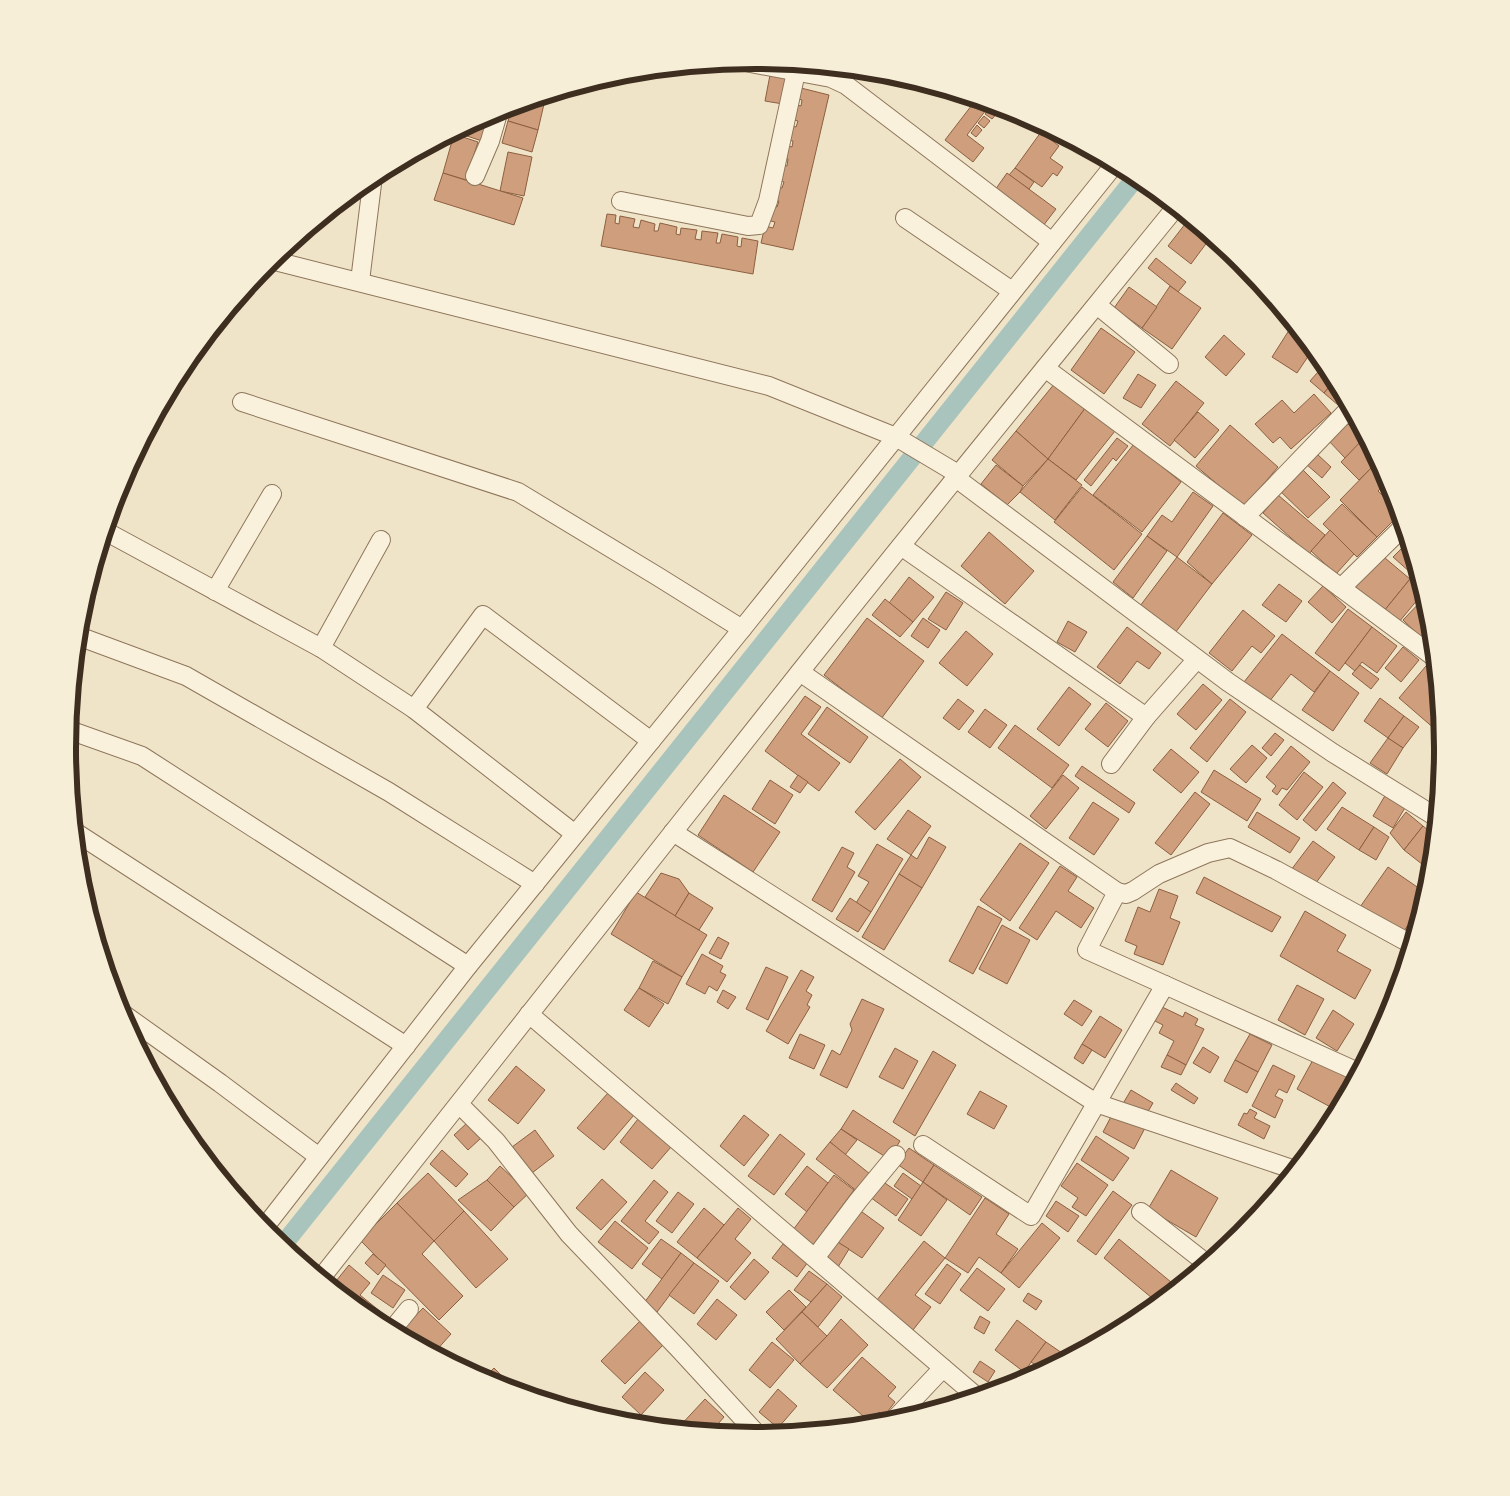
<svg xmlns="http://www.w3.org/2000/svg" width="1510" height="1496" font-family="'Zilla Slab',serif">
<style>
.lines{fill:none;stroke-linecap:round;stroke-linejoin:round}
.canal{stroke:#a9c4bc;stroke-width:19}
.building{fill:#cf9f7d;stroke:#8d5f41}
.minor-casing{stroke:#8d765c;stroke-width:20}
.minor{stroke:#faf1dc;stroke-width:18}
.rim{fill:none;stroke:#3d2e20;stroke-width:6}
</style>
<rect width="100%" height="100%" fill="#f0e4c8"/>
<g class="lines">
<path class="canal" d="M282,1246L1137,176"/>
</g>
<g class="building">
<path d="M818,66L841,68L840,73Z"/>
<path d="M770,75L788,78L783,104L765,101Z"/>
<path d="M797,87L829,95L793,250L761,243L765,226L773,228L775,222L766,220L769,205L777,207L779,201L771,199L774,186L782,188L784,182L776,180L779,164L787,166L788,159L781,158L784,145L792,147L793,141L785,139L788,125L796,127L798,121L790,119L793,104L801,106L802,100L794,98Z"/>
<path d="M528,101L544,104L538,130L508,121L513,106Z"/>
<path d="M975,101L986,110L967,135L984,148L973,162L945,140Z"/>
<path d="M992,105L999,111L992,119L985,114Z"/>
<path d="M485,116L493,119L485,142L455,132Z"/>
<path d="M984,116L990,121L984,128L978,123Z"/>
<path d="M508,121L538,130L532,152L502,143Z"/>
<path d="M977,125L982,130L976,137L971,133Z"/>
<path d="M1041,132L1059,146L1050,158L1063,167L1057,176L1053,173L1042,187L1015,168Z"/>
<path d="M454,134L478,142L466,180L443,173Z"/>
<path d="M1064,137L1106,159L1101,165Z"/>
<path d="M508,152L532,157L524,196L500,191Z"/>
<path d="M1015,168L1034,182L1029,189L1009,175Z"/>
<path d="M443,173L523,198L514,225L434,200Z"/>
<path d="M1007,173L1056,209L1043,226L995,190Z"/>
<path d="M607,214L616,215L615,223L619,224L620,216L635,219L633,227L639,228L641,220L655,224L654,231H658L660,223L677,227L676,234L680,235L681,228L697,230L695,239L701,240L702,231L718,233L716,243H720L722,234L738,237L737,246L741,247L742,238L758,241L753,274L601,246Z"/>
<path d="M1189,219L1211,237L1191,264L1168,246Z"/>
<path d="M1156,258L1186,282L1178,292L1148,268Z"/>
<path d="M1170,286L1201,308L1172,349L1142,328Z"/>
<path d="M1129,287L1157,307L1142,328L1114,308Z"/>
<path d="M1293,324L1313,349L1297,373L1272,357Z"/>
<path d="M1101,328L1135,352L1104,394L1071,370Z"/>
<path d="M1224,335L1245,354L1226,376L1205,357Z"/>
<path d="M1325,364L1335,380L1324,393L1310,381Z"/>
<path d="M1138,374L1156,385L1141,408L1123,398Z"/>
<path d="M1335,380L1344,398L1338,405L1324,393Z"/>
<path d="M1176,381L1204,403L1170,446L1142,424Z"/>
<path d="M1055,383L1086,407L1048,459L1016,431Z"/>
<path d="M1314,394L1331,413L1291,449L1280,437L1273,443L1255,424L1282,400L1294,413Z"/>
<path d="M1086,407L1115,431L1076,480L1048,459Z"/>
<path d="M1198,412L1219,430L1195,458L1174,440Z"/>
<path d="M1346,422L1364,440L1345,458L1328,440Z"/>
<path d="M1230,425L1278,467L1244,507L1196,466Z"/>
<path d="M1016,431L1048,459L1023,486L992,460Z"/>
<path d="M1365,437L1378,461L1359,480L1341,462Z"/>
<path d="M1117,438L1128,446L1116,461L1113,458L1091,486L1084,480Z"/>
<path d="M1134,444L1181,482L1142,532L1093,495Z"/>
<path d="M1317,454L1331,467L1322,478L1306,464Z"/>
<path d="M1048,459L1082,485L1055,520L1020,492Z"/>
<path d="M1378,461L1392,489L1386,483L1378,491L1399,511L1400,514L1377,537L1340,500Z"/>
<path d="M996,465L1023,486L1020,492L1007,505L981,484Z"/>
<path d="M1300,467L1330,497L1308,518L1278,489Z"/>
<path d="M1082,487L1142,534L1114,570L1054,522Z"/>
<path d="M1193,492L1213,506L1177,557L1147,536L1162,515L1172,522Z"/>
<path d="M1278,495L1325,535L1309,554L1263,513Z"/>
<path d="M1342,504L1377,537L1357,557L1323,524Z"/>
<path d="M1223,513L1252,535L1212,584L1187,562Z"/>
<path d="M1330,530L1354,554L1336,574L1311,551Z"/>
<path d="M989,532L1034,571L1005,604L961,566Z"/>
<path d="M1147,536L1167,551L1133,598L1113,582Z"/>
<path d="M1403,547L1412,556L1420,581L1393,557Z"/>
<path d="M1379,553L1410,579L1384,611L1353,586Z"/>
<path d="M1177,557L1212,584L1175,633L1140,606Z"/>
<path d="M909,577L934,597L913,622L889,603Z"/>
<path d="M1410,579L1422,589L1423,593L1399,622L1384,611Z"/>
<path d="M1279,584L1302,601L1286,622L1262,605Z"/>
<path d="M1323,586L1346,607L1332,623L1308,602Z"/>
<path d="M946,592L963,603L946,630L928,619Z"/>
<path d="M1425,597L1430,614L1432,634L1425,641L1403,620Z"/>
<path d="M885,599L913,622L900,637L872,615Z"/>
<path d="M1348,609L1372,627L1339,671L1315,653Z"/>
<path d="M1243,610L1275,636L1261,653L1252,646L1232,671L1209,653Z"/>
<path d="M867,618L924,661L881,719L824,675Z"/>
<path d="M923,618L940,630L928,648L911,636Z"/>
<path d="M1068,621L1087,632L1075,652L1057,642Z"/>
<path d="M1127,627L1161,653L1149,669L1137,661L1120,684L1097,667Z"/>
<path d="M1372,627L1397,646L1377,673L1362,662L1355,671L1345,663Z"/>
<path d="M966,631L993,654L967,686L939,663Z"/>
<path d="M1282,634L1330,671L1314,692L1291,674L1269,702L1244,682Z"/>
<path d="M1403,647L1419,660L1401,682L1385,668Z"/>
<path d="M1360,665L1379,679L1371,689L1352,674Z"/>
<path d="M1426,666L1436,675L1441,725L1436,730L1399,698Z"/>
<path d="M1330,671L1359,693L1333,731L1302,710Z"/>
<path d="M1203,684L1222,700L1196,730L1177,714Z"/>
<path d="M1069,687L1091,704L1059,746L1037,729Z"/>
<path d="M805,696L821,707L801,734L840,763L819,791L765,751Z"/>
<path d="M1380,698L1404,716L1388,738L1364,721Z"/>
<path d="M958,699L974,711L959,730L943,718Z"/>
<path d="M1230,699L1246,712L1207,762L1190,748Z"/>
<path d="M1106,703L1128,721L1108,747L1085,729Z"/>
<path d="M827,707L868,737L850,763L808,734Z"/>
<path d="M985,709L1007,725L990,748L968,732Z"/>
<path d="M1404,716L1419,727L1403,748L1388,738Z"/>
<path d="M1015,725L1069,765L1052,788L998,748Z"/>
<path d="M1275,733L1284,740L1271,756L1262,748Z"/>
<path d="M1388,738L1403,748L1387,774L1370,763Z"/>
<path d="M1252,745L1267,758L1246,783L1230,769Z"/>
<path d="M1291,746L1310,762L1287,790L1282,788L1277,795L1272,791L1276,786L1266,777Z"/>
<path d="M1171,749L1199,772L1181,793L1153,770Z"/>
<path d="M900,759L921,777L875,830L855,812Z"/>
<path d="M1082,766L1135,803L1129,813L1075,776Z"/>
<path d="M1214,770L1261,799L1247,821L1201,792Z"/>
<path d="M1304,772L1323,787L1297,820L1279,805Z"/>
<path d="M798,775L808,782L800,793L790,787Z"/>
<path d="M1063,775L1079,788L1046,829L1030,816Z"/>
<path d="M770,780L793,795L775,824L752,809Z"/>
<path d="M1333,782L1346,793L1316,831L1303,820Z"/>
<path d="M1195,792L1210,804L1171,855L1155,843Z"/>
<path d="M1386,794L1406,806L1393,828L1373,816Z"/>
<path d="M724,795L780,832L753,872L698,835Z"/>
<path d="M1093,802L1119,819L1094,855L1069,838Z"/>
<path d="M1342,807L1374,827L1359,850L1327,829Z"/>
<path d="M908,810L931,826L911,855L887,839Z"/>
<path d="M1257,812L1300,838L1290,853L1248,827Z"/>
<path d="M1406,812L1423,826L1404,850L1390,833Z"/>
<path d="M1423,826L1434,835L1432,862L1427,868L1404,850Z"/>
<path d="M1374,827L1389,837L1376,860L1359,850Z"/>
<path d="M929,837L946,847L922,888L899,874L911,855L917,859Z"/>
<path d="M1313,841L1335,857L1313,887L1291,870Z"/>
<path d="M1020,843L1049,863L1010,921L980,900Z"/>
<path d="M877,844L903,859L871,912L856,903L869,882L858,876Z"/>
<path d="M842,847L854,853L847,867L855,872L832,912L812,900Z"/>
<path d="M1060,866L1077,877L1068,891L1094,908L1081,928L1056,911L1037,940L1019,928Z"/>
<path d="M1388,867L1426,893L1423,906L1403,932L1360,907Z"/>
<path d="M661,873L679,879L689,893L675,916L645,897Z"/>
<path d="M899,874L922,888L884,950L862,937Z"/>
<path d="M1204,877L1281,917L1272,932L1196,893Z"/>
<path d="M1159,889L1178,896L1170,918L1180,922L1163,965L1134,954L1137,946L1125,941L1138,907L1150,912Z"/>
<path d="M636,892L707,935L682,977L611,934Z"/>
<path d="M689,893L713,908L699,930L675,916Z"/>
<path d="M850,898L871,912L858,932L836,919Z"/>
<path d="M978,906L1002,919L973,974L949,961Z"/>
<path d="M1423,906L1413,939L1403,932Z"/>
<path d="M1305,911L1346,935L1337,951L1371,970L1355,999L1280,956Z"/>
<path d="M1002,925L1030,940L1007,984L979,969Z"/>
<path d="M718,937L729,943L721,959L709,953Z"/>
<path d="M702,954L723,966L720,972L726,975L717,991L709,986L705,994L686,984Z"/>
<path d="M653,961L682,977L668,1004L639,988Z"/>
<path d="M766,967L788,977L768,1020L746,1009Z"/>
<path d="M801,970L814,977L806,991L812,995L807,1005L810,1007L788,1044L766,1031Z"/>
<path d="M1297,985L1324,999L1305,1035L1278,1020Z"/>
<path d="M639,988L664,1004L649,1027L624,1010Z"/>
<path d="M723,990L736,997L728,1009L717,1002Z"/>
<path d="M1393,997L1395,998L1391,1012L1385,1022L1382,1021Z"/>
<path d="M862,999L884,1009L847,1088L820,1075L832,1050L840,1055L852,1030L850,1024Z"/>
<path d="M1074,1000L1092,1011L1082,1026L1064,1014Z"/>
<path d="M1162,1007L1183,1017L1185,1012L1198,1019L1195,1025L1204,1029L1186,1065L1167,1055L1174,1041L1159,1033L1163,1025L1155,1021Z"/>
<path d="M1333,1010L1354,1024L1337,1051L1316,1038Z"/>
<path d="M1100,1016L1122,1030L1105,1058L1082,1044Z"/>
<path d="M800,1034L825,1045L814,1069L789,1058Z"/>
<path d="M1250,1034L1272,1045L1258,1072L1235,1060Z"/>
<path d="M1082,1044L1092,1050L1083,1064L1074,1058Z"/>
<path d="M1203,1047L1219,1057L1210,1073L1193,1063Z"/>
<path d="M895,1048L918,1061L903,1089L879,1077Z"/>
<path d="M933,1051L956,1065L915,1136L893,1122Z"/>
<path d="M1167,1055L1186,1065L1181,1075L1161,1067Z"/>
<path d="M1314,1058L1355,1078L1338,1111L1297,1089Z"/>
<path d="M1235,1060L1258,1072L1247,1093L1224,1081Z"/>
<path d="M1273,1065L1295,1076L1287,1093L1279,1089L1275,1096L1283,1100L1275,1118L1252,1106Z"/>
<path d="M516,1066L545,1090L518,1124L488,1100Z"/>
<path d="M1176,1083L1198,1098L1194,1104L1171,1090Z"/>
<path d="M1131,1090L1153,1103L1143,1120L1121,1107Z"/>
<path d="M980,1091L1007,1106L994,1129L967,1114Z"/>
<path d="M608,1093L634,1115L604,1150L577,1128Z"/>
<path d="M1250,1109L1257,1113L1254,1118L1270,1126L1264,1139L1238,1125L1244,1113L1247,1114Z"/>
<path d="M1336,1109L1337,1111L1325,1133L1322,1130Z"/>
<path d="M853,1110L900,1141L889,1159L841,1129Z"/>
<path d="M1114,1111L1145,1128L1134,1149L1103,1132Z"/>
<path d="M744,1115L769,1135L744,1166L720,1146Z"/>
<path d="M638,1119L671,1147L652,1169L620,1142Z"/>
<path d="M467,1123L481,1138L468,1150L454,1135Z"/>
<path d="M841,1129L857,1140L845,1155L830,1142Z"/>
<path d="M535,1130L554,1156L532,1173L512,1147Z"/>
<path d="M780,1134L805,1154L774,1195L748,1176Z"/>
<path d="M1096,1136L1129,1158L1113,1181L1081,1160Z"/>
<path d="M830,1142L875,1178L862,1195L816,1159Z"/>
<path d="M909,1148L934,1165L923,1182L897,1164Z"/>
<path d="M442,1150L468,1174L456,1187L430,1164Z"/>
<path d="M1077,1163L1108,1185L1086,1216L1072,1207L1078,1198L1061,1186Z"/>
<path d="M934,1165L982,1197L970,1215L923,1182Z"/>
<path d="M500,1166L529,1193L514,1207L487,1180Z"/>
<path d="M807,1166L828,1183L807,1212L785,1194Z"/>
<path d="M1171,1170L1218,1198L1196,1237L1148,1209Z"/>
<path d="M428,1173L464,1211L434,1241L397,1203Z"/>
<path d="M903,1173L921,1186L912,1199L894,1186Z"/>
<path d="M834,1175L854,1190L813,1245L793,1230Z"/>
<path d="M602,1179L627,1202L601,1230L576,1208Z"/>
<path d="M487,1180L514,1207L491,1231L458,1200Z"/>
<path d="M654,1180L668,1192L645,1221L659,1232L649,1244L621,1221Z"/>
<path d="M882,1181L908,1199L896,1216L870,1197Z"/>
<path d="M923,1182L947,1200L921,1236L898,1220Z"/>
<path d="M1270,1189L1276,1193L1264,1207L1260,1204Z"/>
<path d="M1113,1191L1132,1205L1096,1255L1077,1241Z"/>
<path d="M678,1192L694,1204L672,1233L656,1221Z"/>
<path d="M985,1198L1009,1214L996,1234L1018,1249L1001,1273L979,1257L968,1273L945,1258Z"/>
<path d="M1056,1201L1079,1216L1068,1232L1046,1216Z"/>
<path d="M397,1203L434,1241L422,1254L463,1296L439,1320L360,1240Z"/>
<path d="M704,1208L724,1225L697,1258L677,1242Z"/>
<path d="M738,1208L751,1219L735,1239L751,1253L727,1282L697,1258Z"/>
<path d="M858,1209L884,1228L862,1258L836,1241Z"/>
<path d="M464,1211L508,1259L476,1288L434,1241Z"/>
<path d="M615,1221L648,1248L632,1269L598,1242Z"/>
<path d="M1042,1223L1060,1238L1019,1288L1001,1273Z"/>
<path d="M661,1239L681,1253L662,1279L642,1264Z"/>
<path d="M1119,1239L1177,1287L1158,1303L1104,1258Z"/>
<path d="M836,1241L849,1249L838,1267L825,1259Z"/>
<path d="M924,1241L945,1258L915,1295L931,1307L913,1330L877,1300Z"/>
<path d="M783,1244L808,1262L797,1277L772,1258Z"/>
<path d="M681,1253L694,1263L657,1312L644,1303Z"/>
<path d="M373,1254L386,1265L378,1275L365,1263Z"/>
<path d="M754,1259L769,1272L745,1300L730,1287Z"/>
<path d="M694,1263L719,1281L694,1314L669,1295Z"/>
<path d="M947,1264L961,1274L940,1304L925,1294Z"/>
<path d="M349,1265L370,1283L360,1295L381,1312L374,1321L332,1286Z"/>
<path d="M977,1268L1005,1289L988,1311L960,1290Z"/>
<path d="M809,1271L827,1284L811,1302L794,1290Z"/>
<path d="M383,1275L405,1290L393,1308L371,1293Z"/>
<path d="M827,1284L842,1297L818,1327L802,1312Z"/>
<path d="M789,1290L806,1307L784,1330L766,1312Z"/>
<path d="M1028,1293L1042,1301L1036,1310L1023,1301Z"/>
<path d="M717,1299L737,1315L716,1340L697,1324Z"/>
<path d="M423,1308L451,1334L434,1353L398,1334Z"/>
<path d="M802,1312L827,1336L800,1364L776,1339Z"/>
<path d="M980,1316L990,1322L984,1334L974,1328Z"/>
<path d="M841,1319L868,1345L827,1388L800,1364L827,1336Z"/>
<path d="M641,1320L665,1343L625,1384L601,1361Z"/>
<path d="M1017,1320L1046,1342L1024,1372L995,1350Z"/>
<path d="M772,1342L794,1360L770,1388L749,1370Z"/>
<path d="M1046,1342L1062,1353L1053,1365L1043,1370L1031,1362Z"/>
<path d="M862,1357L896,1387L888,1396L895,1402L884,1416L879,1412L870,1422L833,1390Z"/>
<path d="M980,1361L995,1371L988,1382L973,1372Z"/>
<path d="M494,1368L508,1382L503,1387L483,1379Z"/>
<path d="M645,1372L664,1390L641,1415L622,1397Z"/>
<path d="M778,1389L797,1406L778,1428L759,1412Z"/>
<path d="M705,1399L724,1417L711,1432L678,1428Z"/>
<path d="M798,1423L806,1431L789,1433Z"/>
</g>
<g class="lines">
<defs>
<g id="minor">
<path d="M740,61L831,78L846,85L1052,242"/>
<path d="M475,176L490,141L499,110"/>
<path d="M621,201L748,226L759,225L768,201L796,72"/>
<path d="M905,218L1012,291"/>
<path d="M271,260L769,386L896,437L958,474"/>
<path d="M360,281L373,176"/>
<path d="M1097,305L1169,364"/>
<path d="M1045,368L1434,657"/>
<path d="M242,402L518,492L657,576L742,629"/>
<path d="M956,478L1228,682L1333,753L1436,817"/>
<path d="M1245,517L1350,408"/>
<path d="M105,531L321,648L414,709L575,834"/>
<path d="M901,546L1146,717"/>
<path d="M1341,588L1403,527"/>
<path d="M215,591L272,494"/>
<path d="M78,636L186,676L389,792L535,884"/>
<path d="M321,648L381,540"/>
<path d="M800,672L1117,892L1087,950L1165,985"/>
<path d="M414,709L483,615L651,741"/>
<path d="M69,730L142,756L468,966"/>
<path d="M1111,764L1146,717L1197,659"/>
<path d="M75,832L406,1046"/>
<path d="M673,832L1096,1103L1295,1170"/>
<path d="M1117,892L1126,894L1133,891L1159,874L1208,853L1230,848L1276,870L1411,944"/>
<path d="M119,1011L220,1083L319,1157"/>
<path d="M529,1014L976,1396"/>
<path d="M460,1105L496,1141L569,1234L679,1349L759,1436"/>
<path d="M923,1145L1031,1216L1165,985L1358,1072"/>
<path d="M1141,1212L1206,1263"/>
<path d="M264,1228L468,966L742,629L1115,164"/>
<path d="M815,1258L858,1201L896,1155"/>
<path d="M321,1278C482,1077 639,874 799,673C923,517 1050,362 1176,207"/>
<path d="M392,1330L409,1309"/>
<path d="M892,1422L943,1368"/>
</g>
</defs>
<use href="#minor" class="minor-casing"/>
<use href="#minor" class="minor"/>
</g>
<path d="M0 0H1510V1496H0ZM76 748a679 679 0 1 1 1358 0a679 679 0 1 1-1358 0Z" fill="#f7eed8" fill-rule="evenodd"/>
<path class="rim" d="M76 748a679 679 0 1 1 1358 0a679 679 0 1 1-1358 0Z"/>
</svg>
